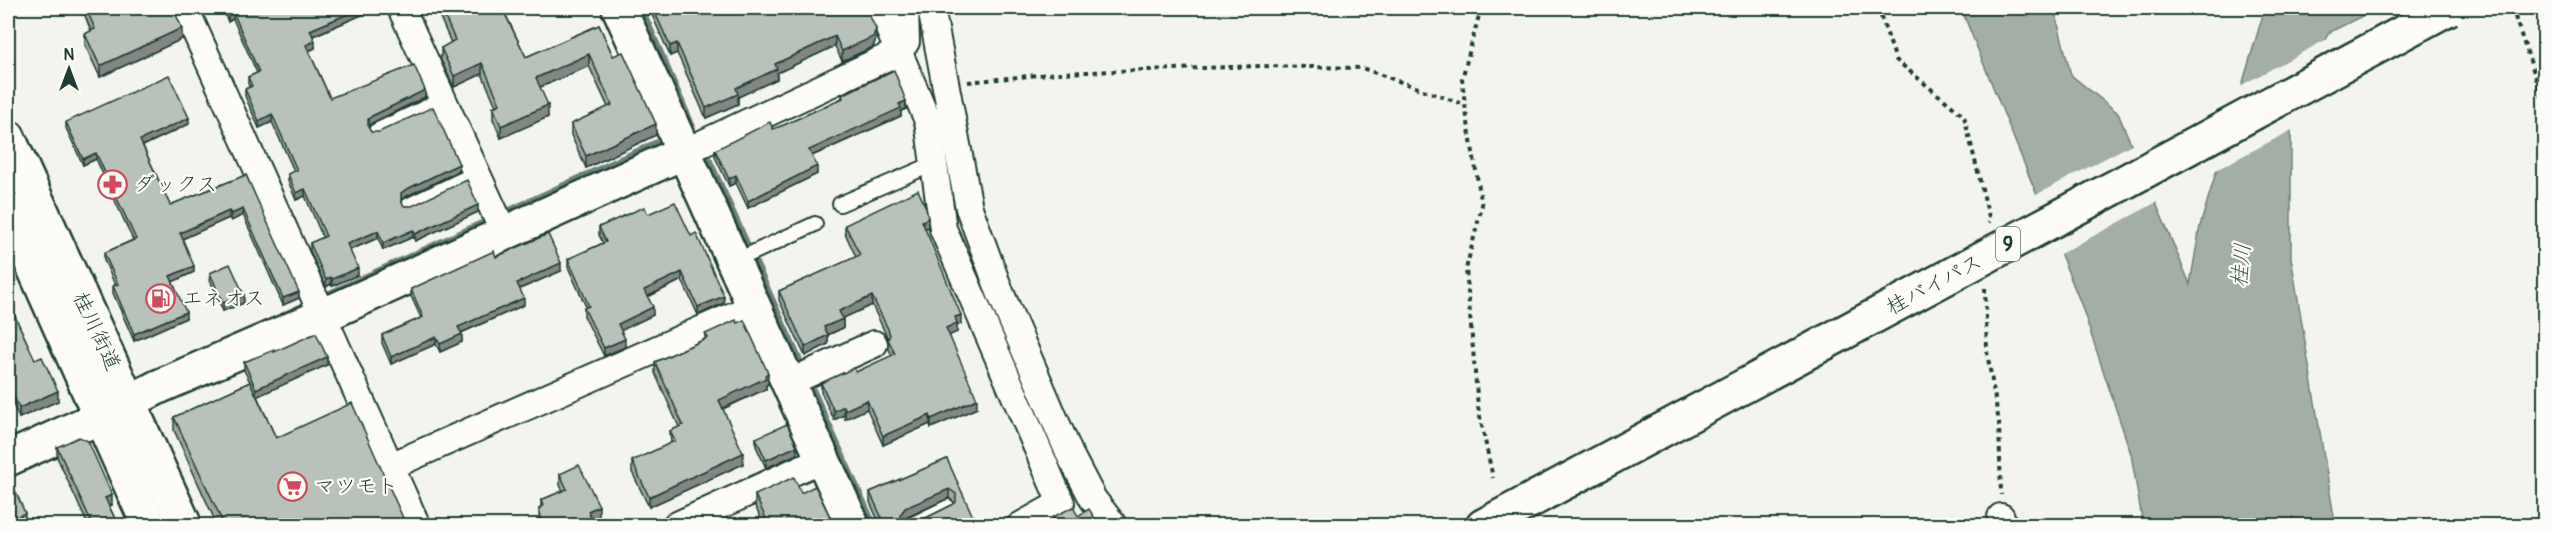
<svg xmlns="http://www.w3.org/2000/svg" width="2552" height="533" font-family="Pangolin,'Klee One',sans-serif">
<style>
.water{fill:#a3aea7;stroke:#6e8179;stroke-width:1.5}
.pier{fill:#f4f4ef}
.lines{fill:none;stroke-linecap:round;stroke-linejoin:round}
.stream{stroke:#6e8179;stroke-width:7}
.lane-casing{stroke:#1f3d34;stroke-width:18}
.street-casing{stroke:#1f3d34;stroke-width:30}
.secondary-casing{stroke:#1f3d34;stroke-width:38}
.highway-casing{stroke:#1f3d34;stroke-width:38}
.path{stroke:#1f3d34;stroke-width:4;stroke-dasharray:4.5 4.5;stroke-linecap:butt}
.lane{stroke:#fdfcf7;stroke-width:14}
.street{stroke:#fdfcf7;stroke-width:26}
.secondary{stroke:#fdfcf7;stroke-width:33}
.highway{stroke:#fdfcf7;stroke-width:33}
.highway-bridge-casing{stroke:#1f3d34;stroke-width:38;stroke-linecap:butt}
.highway-bridge{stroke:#fdfcf7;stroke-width:33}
.wall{fill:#9fa6a1;stroke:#1f3d34;stroke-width:1.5;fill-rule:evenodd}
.shaded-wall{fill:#828783;stroke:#1f3d34;stroke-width:1.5}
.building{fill:#b9c1bb;stroke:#1f3d34;stroke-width:1.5;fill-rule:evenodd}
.labels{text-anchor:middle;stroke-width:4.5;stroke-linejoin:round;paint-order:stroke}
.shield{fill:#fdfcf7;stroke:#62766e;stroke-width:1.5}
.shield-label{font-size:20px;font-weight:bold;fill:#1f3d34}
.poi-label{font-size:21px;fill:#1f3d34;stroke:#fdfcf7;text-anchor:start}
.street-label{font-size:21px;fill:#1f3d34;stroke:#fdfcf7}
.water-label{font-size:22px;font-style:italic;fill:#475f56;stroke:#fdfcf7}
</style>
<rect width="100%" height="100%" fill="#f4f4ef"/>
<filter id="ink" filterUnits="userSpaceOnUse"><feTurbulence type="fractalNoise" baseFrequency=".0167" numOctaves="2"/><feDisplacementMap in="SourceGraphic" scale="12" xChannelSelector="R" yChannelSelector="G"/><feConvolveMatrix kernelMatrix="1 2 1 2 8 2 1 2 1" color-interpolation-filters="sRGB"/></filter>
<g filter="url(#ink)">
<path class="water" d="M1961,8H2054L2071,75L2118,113L2190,284L2200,226L2265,8H2378L2328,33L2291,120V257L2334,517L2333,525H2143L2131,454L2081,304Z"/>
<g class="pier">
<path d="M2329,38L2294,121V129L2214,171L2240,86Z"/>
<path d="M2134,143L2157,202L2058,255L2034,196Z"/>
</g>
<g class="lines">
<g class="stream">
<path d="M641,8L692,126"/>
<path d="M709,160L874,526"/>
<path d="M320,298L656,143"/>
<path d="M288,313L310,303"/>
</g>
<defs>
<g id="lane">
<path d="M376,131L443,99"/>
<path d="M840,204L933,164"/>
<path d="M409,205L476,173"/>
<path d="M733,262L815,224"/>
<path d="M909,526L948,507"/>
</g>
<g id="street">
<path d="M185,8L417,526"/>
<path d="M401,8L504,233"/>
<path d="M880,8L928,121L943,229L1061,503L1020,526"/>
<path d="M931,8L969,208L1000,292L1070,455L1093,499L1114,526"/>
<path d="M682,153L898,52L906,42L905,8"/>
<path d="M788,383L874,344"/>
<path d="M391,466L753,307"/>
<path d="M2001,517L2003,526"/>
<path d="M675,526L822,459"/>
</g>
<g id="secondary">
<path d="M619,8L853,526"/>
<path d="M8,137L185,526"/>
<path d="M8,210L149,526"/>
<path d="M8,459L100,417L158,387L322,316L682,153"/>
</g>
<path id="highway" d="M1483,526L1567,481"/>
</defs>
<use href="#lane" class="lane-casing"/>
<use href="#street" class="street-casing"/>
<use href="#secondary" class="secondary-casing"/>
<use href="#highway" class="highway-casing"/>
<g class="path">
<path d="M1481,8L1462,79L1465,105L1482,206L1466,269L1478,407L1493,478"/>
<path d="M1878,8L1896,60L1964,116L1989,217V223"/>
<path d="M2512,8L2544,102"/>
<path d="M2541,8L2544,17"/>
<path d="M968,82L1059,73L1260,66L1362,68L1465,105"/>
<path d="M1985,288L1987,352L1999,422L2001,495"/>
</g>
<use href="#lane" class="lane"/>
<use href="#street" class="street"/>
<use href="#secondary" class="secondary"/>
<use href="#highway" class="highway"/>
<defs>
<path id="highway-bridge" d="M1567,481L2449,8"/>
</defs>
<use href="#highway-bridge" class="highway-bridge-casing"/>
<use href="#highway-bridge" class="highway-bridge"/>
</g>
<g class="wall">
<path d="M82,8H173L182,39L100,77L85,45V34L91,31Z"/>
<path d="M222,8H378L313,36L315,48L309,51L330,98L425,97L372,123L368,128L371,132L459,171L405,197L401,200V202L404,206L478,212L415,241L413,237L383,250L378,238L350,250L358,275L332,286L331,284L326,287L310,251V243L323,238L305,196L296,200L288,181V174L294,171L272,122L259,128L245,96V89L250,87L248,84V77L257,73L233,19L228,22Z"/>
<path d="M436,8H505L503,9L526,57L599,25L613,56L656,135L586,168L571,135V124L608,107L589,66L540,87L548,117L501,138L493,119V107L496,106L482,74L454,87L441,60V48L451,43Z"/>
<path d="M649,8H866L876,39L873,47L842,61L835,46L777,73V79L738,97V104L706,118L677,53L670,56Z"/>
<path d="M842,95L906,109L901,111V116L812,156L817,174L748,208L736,183L729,186L715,157V150L784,125L842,98Z"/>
<path d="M66,122L189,124L143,146L170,205L246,175L299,298L283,305L243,215L231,221L229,218L182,239L194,272L172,282L186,318L134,341L113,293V286L115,285L104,260V253L133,240L96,159L83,165L66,128Z"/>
<path d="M648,214L691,236L724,303L698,315L682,280L648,297L653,315L621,330L625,347L604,356L584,316V308L586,307L568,267V259L603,243L599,235V227Z"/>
<path d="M845,225L928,227L925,229L961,324L957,325V332L949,335L977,408L931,428L930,424L883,445L867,409L845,419L844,415L834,420L821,392V383L856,372L892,356L888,347V339L872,305L843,318V328L828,335V344L805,356L779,300V291L856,257L845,233Z"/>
<path d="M496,257L561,271L520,289L524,305L461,333L462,342L440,352L436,344L391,364L382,343V335L421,318L411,296V289Z"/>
<path d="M210,273L244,303L223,311L210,280Z"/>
<path d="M8,301L35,360L58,401L19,418L8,392Z"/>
<path d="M705,334L768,384L766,385V389L723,409L743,464L649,507L632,472V461L671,443L670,431L679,427L655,373V362L705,339Z"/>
<path d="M274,352L327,365L257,396L276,438L403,518L410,525H217L174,430V417L250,382L244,370V362Z"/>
<path d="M756,438L797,454L766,468L756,446Z"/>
<path d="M57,447L112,505L109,506L118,525L87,523L57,457Z"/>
<path d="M947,459L975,525H880L870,502V492ZM949,498L955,503L952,505L912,525L904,524L902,522L905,518Z"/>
<path d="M560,474L599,517L592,520L594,525H541L539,519V508L541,507V500L563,491L560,485Z"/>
<path d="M801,493L834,525H764L755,506V495Z"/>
<path d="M1078,516L1099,525H1053V517Z"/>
</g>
<g class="shaded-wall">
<path d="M362,8H378L310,37V30Z"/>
<path d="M233,12V19L228,22V14Z"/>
<path d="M182,28V39L100,77V66Z"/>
<path d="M876,29V39L873,47L842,61V51Z"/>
<path d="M835,36V46L777,73V79L738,97V104L706,118V108L736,88L775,64Z"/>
<path d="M315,41V48L306,52V45Z"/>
<path d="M677,43V53L670,56V46Z"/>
<path d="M589,54V66L536,89V78Z"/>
<path d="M482,63V74L454,87V76Z"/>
<path d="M425,90V97L372,123L368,126V134V119L372,116Z"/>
<path d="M906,101V109L901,111V116L809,157V150Z"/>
<path d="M548,105V117L501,138V126Z"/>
<path d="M272,114V122L259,128V121Z"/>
<path d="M189,118V124L140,147V140Z"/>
<path d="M656,124V135L586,168V156Z"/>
<path d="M96,153V159L83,165V159Z"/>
<path d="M459,164V171L405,197L401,200V208V193L405,190Z"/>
<path d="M817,166V174L748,208V201Z"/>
<path d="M736,175V183L729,186V179Z"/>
<path d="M305,189V196L296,200V193Z"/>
<path d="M478,205V212L415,241V234Z"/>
<path d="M243,209V215L231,221V214Z"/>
<path d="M229,211V218L180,240V233Z"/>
<path d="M928,218V227L922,230V221Z"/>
<path d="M413,230V237L383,250V243Z"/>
<path d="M378,231V238L347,251V244Z"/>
<path d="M561,263V271L517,290V283Z"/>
<path d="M194,266V272L170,283V276Z"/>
<path d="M358,268V275L332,286V279Z"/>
<path d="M682,272V280L644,298V290Z"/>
<path d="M331,277V284L326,287V280Z"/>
<path d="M299,292V298L283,305V298Z"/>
<path d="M244,295V303L223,311V303Z"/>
<path d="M724,296V303L698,315V307Z"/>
<path d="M872,296V305L839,320V311Z"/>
<path d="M524,298V305L458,334V327Z"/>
<path d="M653,307V315L618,332V324Z"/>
<path d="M186,312V318L134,341V334Z"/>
<path d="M961,315V324L957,325V332L946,337V328L955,317Z"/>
<path d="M843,319V328L824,336V327Z"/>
<path d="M462,334V342L440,352V344Z"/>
<path d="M828,335V344L805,356V347Z"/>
<path d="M436,337V344L391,364V357Z"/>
<path d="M625,339V347L604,356V348Z"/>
<path d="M327,357V365L256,397V389Z"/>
<path d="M768,373V384L766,385V389L719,410V400Z"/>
<path d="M58,391V401L19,418V408Z"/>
<path d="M977,399V408L931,428V419Z"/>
<path d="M867,400V409L845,419V410Z"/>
<path d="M844,406V415L834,420V411Z"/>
<path d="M930,415V424L883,445V436Z"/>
<path d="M797,446V454L766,468V460Z"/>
<path d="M743,453V464L649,507V497Z"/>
<path d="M949,489V498L905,518L900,525V515L905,508Z"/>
<path d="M112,495V505L105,508V498Z"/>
<path d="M599,506V517L588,522V511Z"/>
<path d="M25,513V521L14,525H10V520Z"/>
<path d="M975,521V525H964Z"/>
</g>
<g class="building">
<path d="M86,8H173L182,28L100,66L85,34L95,29Z"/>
<path d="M225,8H362L310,30L315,41L306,45L330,98L414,65L425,90L372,116L368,119V127L371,132H379L433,107L459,164L405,190L401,193V201L404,206H412L467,180L478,205L415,234L413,230L383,243L378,231L347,244L358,268L332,279L331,277L326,280L310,243L326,236L305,189L296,193L288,174L297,170L272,114L259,121L245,89L252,86L248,77L259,72L233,12L228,14Z"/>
<path d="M441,8H502L526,57L599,25L613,56L623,52L656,124L586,156L571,124L612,105L589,54L536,78L548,105L501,126L493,107L500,104L482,63L454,76L441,48L455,40Z"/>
<path d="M653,8H866L876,29L873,37L842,51L835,36L775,64L777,69L736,88L738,94L706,108L677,43L670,46Z"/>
<path d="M894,70L906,101L899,104L901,108L809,150L817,166L748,201L736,175L729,179L715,150L770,122L773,129L784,125L832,103L843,98L842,95Z"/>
<path d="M169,75L189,118L140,140L170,205L246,175L299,292L283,298L243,209L231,214L229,211L180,233L194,266L170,276L186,312L134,334L113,286L118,284L104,253L136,239L96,153L83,159L66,122Z"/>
<path d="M918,190L926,208L928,218L922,221L961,315L955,317L957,323L946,328L977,399L931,419L930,415L883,436L867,400L845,410L844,406L834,411L821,383L854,368L856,372L895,354L888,339L890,335L888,329L872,296L839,311L843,319L824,327L828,335L805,347L779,291L860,255L845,225Z"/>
<path d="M675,202L691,236L696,233L724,296L698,307L682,272L644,290L653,307L618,324L625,339L604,348L584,308L589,306L568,259L606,242L599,227L644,207L648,214Z"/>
<path d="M548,234L561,263L517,283L524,298L458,327L462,334L440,344L436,337L391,357L382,335L423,317L411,289L494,251L496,257Z"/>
<path d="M230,264L244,295L223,303L210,273Z"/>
<path d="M8,301L35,360L42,357L58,391L19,408L8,382Z"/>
<path d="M736,320L737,323L744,320L768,373L765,375L766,378L719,400L743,453L649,497L632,461L675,441L670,431L683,425L655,362L708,338L705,334Z"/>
<path d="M316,333L327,357L256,389L244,362L274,350V352Z"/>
<path d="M250,382L276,438L352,403L403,518L410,525H224L174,417Z"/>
<path d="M787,424L797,446L766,460L756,438Z"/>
<path d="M79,437L88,441L112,495L105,498L118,525H81L91,521L57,447Z"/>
<path d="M947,459L975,521L964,525H885L870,492ZM949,489L956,494V502L952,505L912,525L904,524L901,521L900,515L905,508Z"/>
<path d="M579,465L599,506L588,511L594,525H543L539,508L543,506L541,500L567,489L560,474Z"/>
<path d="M794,477L801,493L815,486L834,525H769L755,495Z"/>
<path d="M10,479L25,513L10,520L12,525H8V480Z"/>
<path d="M1073,507L1078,516L1089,509L1099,525H1058L1053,517Z"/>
</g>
</g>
<defs>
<symbol id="pharmacy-ring" viewBox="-11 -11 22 22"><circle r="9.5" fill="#fdfcf7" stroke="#d1495b" stroke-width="1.5"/><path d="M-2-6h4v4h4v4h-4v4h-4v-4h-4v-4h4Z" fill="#d1495b"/></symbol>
<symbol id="fuel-ring" viewBox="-11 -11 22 22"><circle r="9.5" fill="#fdfcf7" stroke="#d1495b" stroke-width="1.5"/><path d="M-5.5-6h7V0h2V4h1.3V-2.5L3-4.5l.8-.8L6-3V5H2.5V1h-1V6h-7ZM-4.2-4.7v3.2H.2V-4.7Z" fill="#d1495b"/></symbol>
<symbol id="supermarket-ring" viewBox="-11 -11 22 22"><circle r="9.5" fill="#fdfcf7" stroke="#d1495b" stroke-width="1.5"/><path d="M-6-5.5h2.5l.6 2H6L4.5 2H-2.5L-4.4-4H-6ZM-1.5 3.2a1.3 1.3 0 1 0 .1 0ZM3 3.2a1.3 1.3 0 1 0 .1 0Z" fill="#d1495b"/></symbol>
</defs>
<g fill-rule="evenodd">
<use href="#pharmacy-ring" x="96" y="168" width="33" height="33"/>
<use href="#fuel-ring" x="144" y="282" width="33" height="33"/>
<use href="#supermarket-ring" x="276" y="470" width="33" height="33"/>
</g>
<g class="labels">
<rect class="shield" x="1996" y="227" width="24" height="34" rx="4.5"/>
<g class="shield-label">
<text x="2008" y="251">9</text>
</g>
<g class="poi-label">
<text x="134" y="191">ダックス</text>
<text x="182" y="305">エネオス</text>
<text x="314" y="493">マツモト</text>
</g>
<g class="street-label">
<text transform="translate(1934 284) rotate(-28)" y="7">桂バイパス</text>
<text transform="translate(97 331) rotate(65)" y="7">桂川街道</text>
</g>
<g class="water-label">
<text transform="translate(2240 265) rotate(-84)" y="8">桂川</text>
</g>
</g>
<rect width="2552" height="533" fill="none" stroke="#fdfcf7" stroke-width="30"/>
<rect x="15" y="15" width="2522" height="503" fill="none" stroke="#1f3d34" stroke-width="2" filter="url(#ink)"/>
<g transform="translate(69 69)" stroke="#fdfcf7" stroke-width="4.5" paint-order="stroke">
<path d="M0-4.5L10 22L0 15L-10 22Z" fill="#1f3d34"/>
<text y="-9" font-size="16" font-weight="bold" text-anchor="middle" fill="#1f3d34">N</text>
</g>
</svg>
